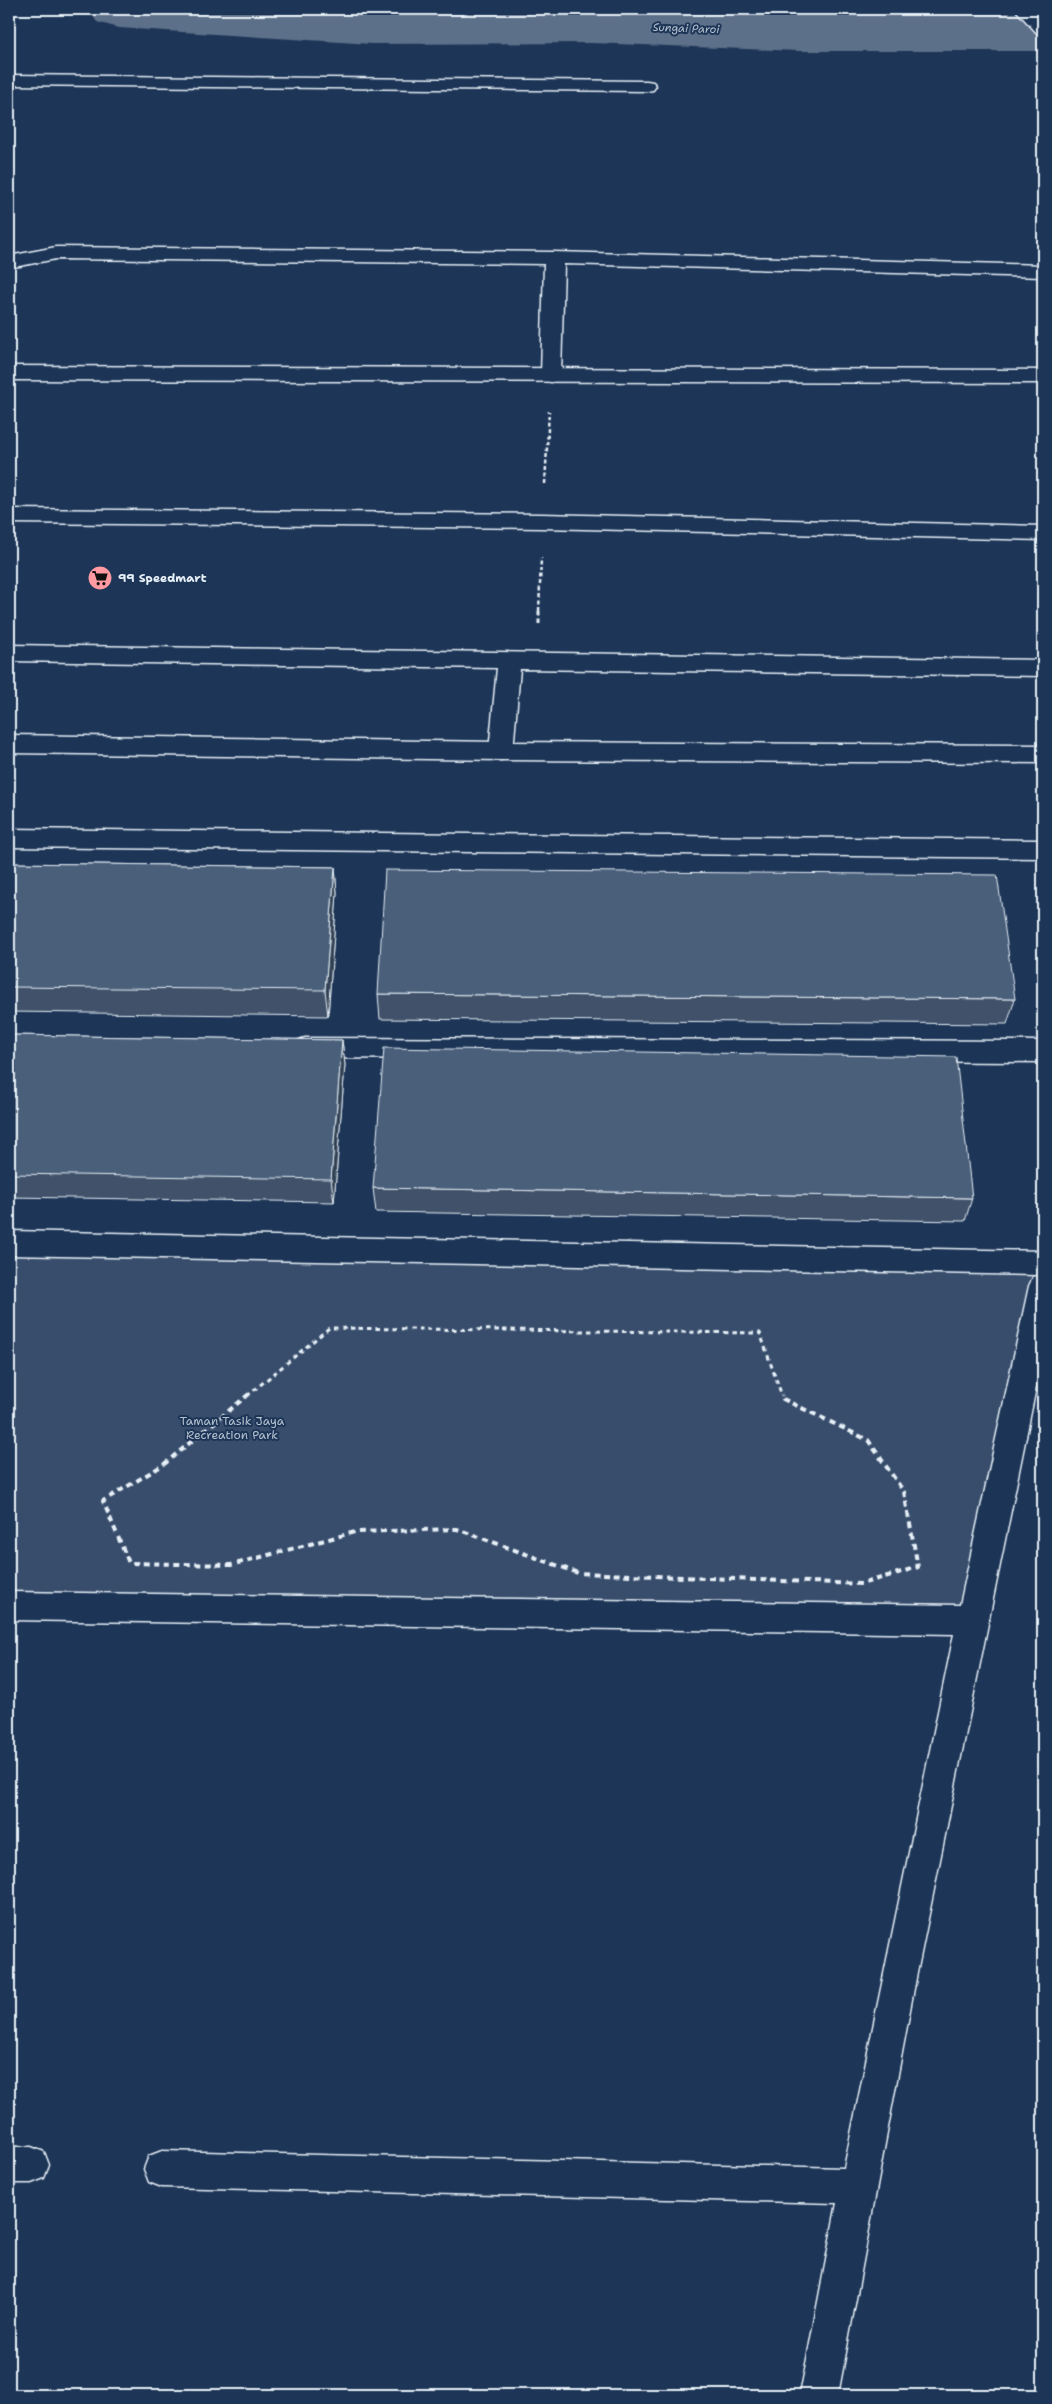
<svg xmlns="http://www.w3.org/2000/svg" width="1052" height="2404" font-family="'Shantell Sans',sans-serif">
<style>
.green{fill:#374d6c;stroke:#909fb2}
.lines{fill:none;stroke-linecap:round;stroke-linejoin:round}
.river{fill:#5d7089;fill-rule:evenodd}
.lane-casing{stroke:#e8f1f8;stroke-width:3}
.street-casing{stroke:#e8f1f8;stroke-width:3}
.secondary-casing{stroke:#e8f1f8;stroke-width:3}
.highway-casing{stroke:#e8f1f8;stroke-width:3}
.path-far2{stroke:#e8f1f8;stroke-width:2.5;stroke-dasharray:4 2.5;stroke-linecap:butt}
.path-far1{stroke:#e8f1f8;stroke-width:3;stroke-dasharray:4.5 4;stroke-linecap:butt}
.path{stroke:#e8f1f8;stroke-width:4;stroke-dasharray:6 4.5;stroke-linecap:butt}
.lane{fill:#1d3557;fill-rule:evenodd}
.street{fill:#1d3557;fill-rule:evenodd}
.secondary{fill:#1d3557;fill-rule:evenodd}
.highway{fill:#1d3557;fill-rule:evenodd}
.wall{fill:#3f5169;stroke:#e8f1f8}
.shaded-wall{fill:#334255;stroke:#e8f1f8}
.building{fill:#495e7a;stroke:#e8f1f8}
.labels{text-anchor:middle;stroke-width:4;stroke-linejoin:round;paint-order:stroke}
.far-water-label{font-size:11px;font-style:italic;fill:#b7c4d1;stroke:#1d3557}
.poi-label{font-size:12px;font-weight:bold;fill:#e8f1f8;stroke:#1d3557;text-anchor:start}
.park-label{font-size:12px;fill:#b3c0ce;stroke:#1d3557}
</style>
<rect width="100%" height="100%" fill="#1d3557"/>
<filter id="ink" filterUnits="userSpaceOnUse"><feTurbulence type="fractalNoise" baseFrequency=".02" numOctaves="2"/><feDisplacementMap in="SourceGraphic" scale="10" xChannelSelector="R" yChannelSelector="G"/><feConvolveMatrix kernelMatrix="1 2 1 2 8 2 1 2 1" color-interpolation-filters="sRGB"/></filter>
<g filter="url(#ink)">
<path class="green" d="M9,1244L1043,1264V1283L970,1618L9,1605Z"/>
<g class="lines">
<path class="river" d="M88,9H682L799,13H1043V51H799L592,43L372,44L119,28L97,22Z"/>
<defs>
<g id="lane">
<path d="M56,247L554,252L1043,265V277L564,264L561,375L558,380L551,382L544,380L541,375L544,264L56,259L9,268V256Z"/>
<path d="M9,509L542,514L1043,526V540L542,528L9,523Z"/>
<path d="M305,1038L1043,1041V1062L305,1058L296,1055L292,1048L296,1041Z"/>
</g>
<g id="street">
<path d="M9,75L647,81L653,82L656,86L653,90L647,91L9,85Z"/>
<path d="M9,366L1043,370V383L9,380Z"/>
<path d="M9,645L1043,660V676L520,669L513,751L509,757L501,760L493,757L489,751L497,668L9,661Z"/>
<path d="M9,829L1043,840V858L9,847Z"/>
<path d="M9,1231L1043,1251V1353L916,1978L838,2395H800L837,2203L162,2187L149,2182L144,2169L149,2156L162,2151L844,2168L954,1634L9,1620V1592L960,1605L1029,1286L1033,1277L1040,1275L9,1255Z"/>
<path d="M9,2147H31L44,2152L49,2165L44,2178L31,2183H9Z"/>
</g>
<path id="secondary" d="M9,735L501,742L1043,745V763L501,760L9,753Z"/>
<path id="highway" d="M1015,9H1034L1043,19V34L1037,33Z"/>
</defs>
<use href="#lane" class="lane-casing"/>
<use href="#street" class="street-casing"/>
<use href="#secondary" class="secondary-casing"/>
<use href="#highway" class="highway-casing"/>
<g class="path-far2">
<path d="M545,484L549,411"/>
<path d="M539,611L541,558"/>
</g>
<g class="path-far1">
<path d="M539,624V610"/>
<path d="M247,1396L329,1328L760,1333L782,1396"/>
</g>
<path class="path" d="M249,1394L163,1465L103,1501L129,1563L231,1565L355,1532L457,1529L578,1573L861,1584L918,1567L904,1492L868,1440L783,1399L781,1394"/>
<use href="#lane" class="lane"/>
<use href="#street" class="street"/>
<use href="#secondary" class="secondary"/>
<use href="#highway" class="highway"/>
</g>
<g class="wall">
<path d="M9,863L335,867L337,893L328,1016L9,1012Z"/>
<path d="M378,994L1015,999L1007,1024L380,1019Z"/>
<path d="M9,1035L342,1040L345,1065L334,1202L9,1197Z"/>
<path d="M373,1188L972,1198L965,1221L376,1212Z"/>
</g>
<g class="shaded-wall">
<path d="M335,867L337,893L328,1016L325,990Z"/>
<path d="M342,1040L345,1065L334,1202L331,1179Z"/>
</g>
<g class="building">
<path d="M9,863L335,867L325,990L9,987Z"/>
<path d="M385,870L997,875L1015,999L378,994Z"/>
<path d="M9,1035L342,1040L331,1179L9,1174Z"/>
<path d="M384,1048L956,1057L972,1198L373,1188Z"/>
</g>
</g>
<defs>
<symbol id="supermarket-disc" viewBox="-11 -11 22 22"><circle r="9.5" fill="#ff9aa2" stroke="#1d3557"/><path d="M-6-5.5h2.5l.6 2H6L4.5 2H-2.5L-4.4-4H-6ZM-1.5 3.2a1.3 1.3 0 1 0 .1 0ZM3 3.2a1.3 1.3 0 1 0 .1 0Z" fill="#111"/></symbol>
</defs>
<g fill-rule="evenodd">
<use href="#supermarket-disc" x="86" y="564" width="28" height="28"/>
</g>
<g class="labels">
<g class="far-water-label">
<text transform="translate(686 28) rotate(2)" y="4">Sungai Paroi</text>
</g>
<g class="poi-label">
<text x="118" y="582">99 Speedmart</text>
</g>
<g class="park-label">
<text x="232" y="1425">Taman Tasik Jaya<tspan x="232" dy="14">Recreation Park</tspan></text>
</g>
</g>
<rect width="1052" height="2404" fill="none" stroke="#1d3557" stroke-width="30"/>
<rect x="15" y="15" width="1022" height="2374" fill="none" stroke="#e8f1f8" stroke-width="2" filter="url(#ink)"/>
</svg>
